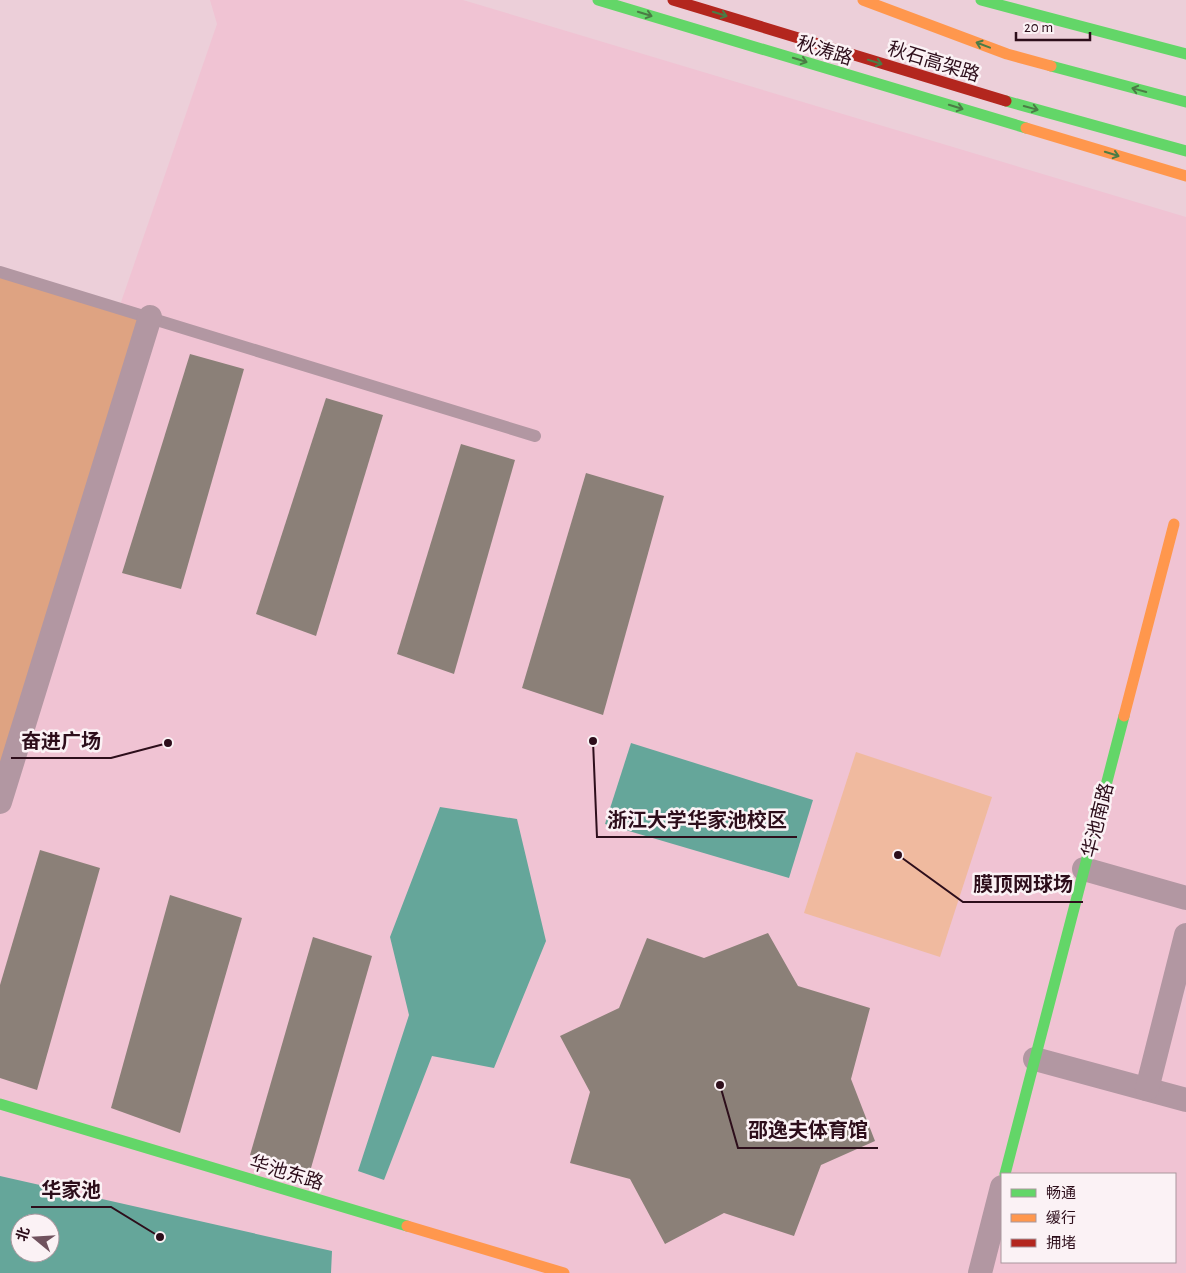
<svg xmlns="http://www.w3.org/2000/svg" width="1186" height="1273" font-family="'Alegreya Sans','Noto Sans SC',sans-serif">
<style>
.built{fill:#f0c3d3;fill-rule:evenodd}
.green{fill:#f0ba9f}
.forest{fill:#dea382}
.water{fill:#65a69a;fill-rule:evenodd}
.building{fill:#8b8078}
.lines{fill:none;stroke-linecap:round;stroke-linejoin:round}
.lane{stroke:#b297a2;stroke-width:12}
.street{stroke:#b297a2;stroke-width:24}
.fast{stroke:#63d668;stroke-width:11}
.slow{stroke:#ff974d;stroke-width:11}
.jam{stroke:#b3261e;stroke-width:11}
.oneway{stroke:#4b7c45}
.labels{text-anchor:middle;stroke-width:5;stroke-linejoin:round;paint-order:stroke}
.street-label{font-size:19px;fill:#2d0e1b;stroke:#fbf2f5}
.leader{fill:none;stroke:#2d0e1b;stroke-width:2}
.callout-dot{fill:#2d0e1b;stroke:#fbf2f5;stroke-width:2}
.callout-label{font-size:20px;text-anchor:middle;font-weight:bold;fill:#2d0e1b;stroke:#fbf2f5;stroke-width:5;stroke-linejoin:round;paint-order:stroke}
</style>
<rect width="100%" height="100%" fill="#eccfd9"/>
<path class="built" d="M210,0H463L1186,217V1273H0V272L119,308L217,24ZM1002,1174H1175V1262H1002ZM20,1223H50V1253H20Z"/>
<path class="green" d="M856,752L992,797L940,957L804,913Z"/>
<path class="forest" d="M0,272L150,317L0,794Z"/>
<g class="water">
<path d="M631,743L813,800L789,878L605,824Z"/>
<path d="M440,807L517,819L546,941L494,1068L432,1056L384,1180L358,1171L409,1015L390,937Z"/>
<path d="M0,1176L332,1251L331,1273H0ZM20,1223H50V1253H20Z"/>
</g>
<g class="building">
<path d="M190,354L244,369L181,589L122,573Z"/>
<path d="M326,398L383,415L316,636L256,614Z"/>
<path d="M461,444L515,460L454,674L397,654Z"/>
<path d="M586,473L664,496L603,715L522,688Z"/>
<path d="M40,850L100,868L37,1090L0,1078V985Z"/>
<path d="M170,895L242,918L180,1133L111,1108Z"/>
<path d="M768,933L798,986L870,1008L851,1079L875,1141L821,1165L794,1236L724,1213L665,1244L630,1179L570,1163L590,1092L560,1036L619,1008L647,938L704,958Z"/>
<path d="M313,937L372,956L309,1175L250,1155Z"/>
</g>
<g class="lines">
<path class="lane" d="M0,272L535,436"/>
<g class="street">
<path d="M0,802L150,317"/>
<path d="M1084,869L1186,898"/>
<path d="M1035,1059L1186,1100"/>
<path d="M1147,1089L1186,935"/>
<path d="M980,1273L1002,1187"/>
</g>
<g class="fast">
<path d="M598,0L1026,128"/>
<path d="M981,0L1186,54"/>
<path d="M1051,66L1186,102"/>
<path d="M1006,101L1186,151"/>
<path d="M0,1104L407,1226"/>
<path d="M1005,1174L1124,716"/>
</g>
<g class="slow">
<path d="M863,0L1007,54L1051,66"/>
<path d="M1026,128L1186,176"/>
<path d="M1124,716L1174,524"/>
<path d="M407,1226L564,1273"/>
</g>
<path class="jam" d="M673,0L1006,101"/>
</g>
<defs><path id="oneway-shaft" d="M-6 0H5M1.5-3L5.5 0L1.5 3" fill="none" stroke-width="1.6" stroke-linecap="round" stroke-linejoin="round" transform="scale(1.25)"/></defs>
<g class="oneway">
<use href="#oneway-shaft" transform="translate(645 14) rotate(17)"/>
<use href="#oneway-shaft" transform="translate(720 14) rotate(17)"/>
<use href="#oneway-shaft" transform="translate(983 45) rotate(-159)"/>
<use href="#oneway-shaft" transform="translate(800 60) rotate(17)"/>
<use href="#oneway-shaft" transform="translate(875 62) rotate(17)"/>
<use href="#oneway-shaft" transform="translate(1139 90) rotate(-165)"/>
<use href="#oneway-shaft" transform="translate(956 107) rotate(17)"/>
<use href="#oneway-shaft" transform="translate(1031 108) rotate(15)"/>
<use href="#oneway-shaft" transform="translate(1112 154) rotate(17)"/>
</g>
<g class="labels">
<g class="street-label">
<text transform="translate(825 50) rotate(17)" y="7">秋涛路</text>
<text transform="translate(934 61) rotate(17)" y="7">秋石高架路</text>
<text transform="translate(1097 820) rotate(-76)" y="7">华池南路</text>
<text transform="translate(287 1172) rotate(17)" y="7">华池东路</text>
</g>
</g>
<path class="leader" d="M168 743L111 758H11M593 741L597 837H797M898 855L963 902H1083M720 1085L738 1148H878M160 1237L111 1207H31"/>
<g class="callout-dot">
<circle cx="168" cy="743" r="5"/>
<circle cx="593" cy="741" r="5"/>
<circle cx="898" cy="855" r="5"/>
<circle cx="720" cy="1085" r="5"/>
<circle cx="160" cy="1237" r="5"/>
</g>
<g class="callout-label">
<text x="61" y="748">奋进广场</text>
<text x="697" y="827">浙江大学华家池校区</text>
<text x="1023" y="891">膜顶网球场</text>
<text x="808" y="1137">邵逸夫体育馆</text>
<text x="71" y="1197">华家池</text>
</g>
<rect x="1001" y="1173" width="175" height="90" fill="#fbf2f5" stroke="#a9979e"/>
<rect x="1011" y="1189" width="25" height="8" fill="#63d668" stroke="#a9979e"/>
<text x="1046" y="1198" font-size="15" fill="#2d0e1b">畅通</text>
<rect x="1011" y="1214" width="25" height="8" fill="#ff974d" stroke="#a9979e"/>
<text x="1046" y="1223" font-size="15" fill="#2d0e1b">缓行</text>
<rect x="1011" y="1239" width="25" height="8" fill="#b3261e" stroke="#a9979e"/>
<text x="1046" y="1248" font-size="15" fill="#2d0e1b">拥堵</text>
<g transform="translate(35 1238) rotate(288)"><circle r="24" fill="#fbf2f5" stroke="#a9979e"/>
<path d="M0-4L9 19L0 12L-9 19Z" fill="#70525e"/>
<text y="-8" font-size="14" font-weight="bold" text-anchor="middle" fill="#2d0e1b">北</text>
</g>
<path d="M1016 32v8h74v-8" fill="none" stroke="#2d0e1b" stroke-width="2.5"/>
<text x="1024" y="32" font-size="15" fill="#2d0e1b" stroke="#fbf2f5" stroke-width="4" paint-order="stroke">20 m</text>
</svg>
